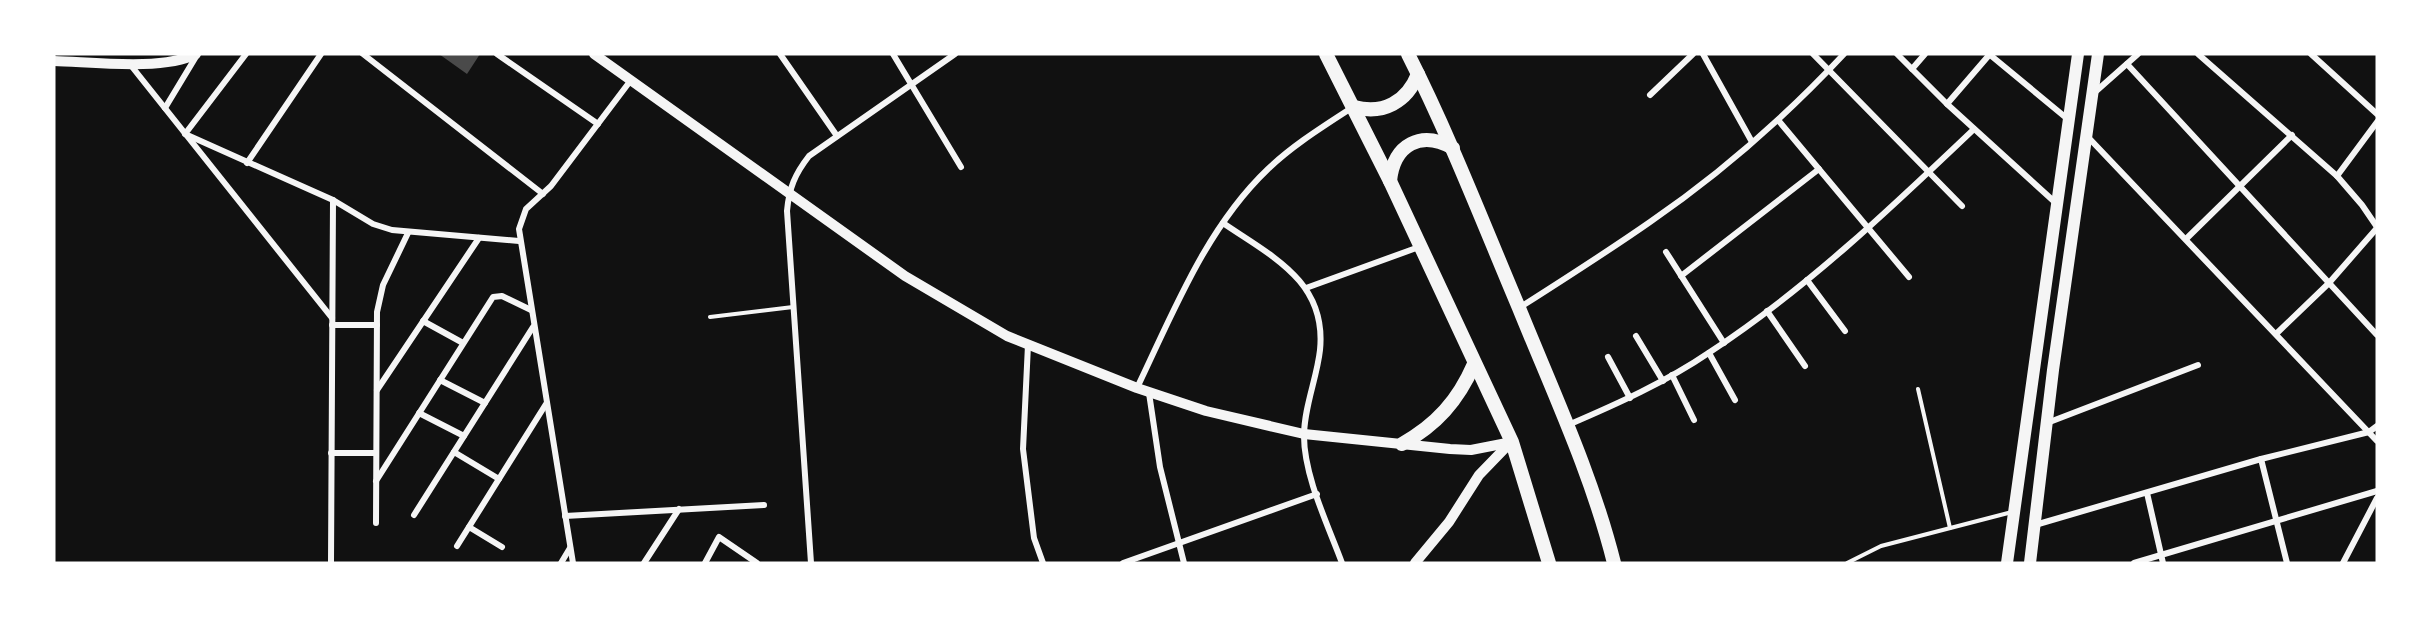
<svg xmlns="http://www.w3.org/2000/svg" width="2431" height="617" font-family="'DejaVu Sans',sans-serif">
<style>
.building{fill:#4a4a4a}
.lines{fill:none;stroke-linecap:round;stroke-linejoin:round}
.service{stroke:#f5f5f5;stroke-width:4}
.minor{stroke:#f5f5f5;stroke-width:6}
.tertiary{stroke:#f5f5f5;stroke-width:10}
.secondary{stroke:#f5f5f5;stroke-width:12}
.trunk{stroke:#f5f5f5;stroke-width:14}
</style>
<rect width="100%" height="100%" fill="#111"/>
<path class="building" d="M439,54H480L467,74Z"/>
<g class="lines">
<g class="service">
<path d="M710,317L793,307"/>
<path d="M1918,389L1950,528"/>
<path d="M1847,563L1881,546L2012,512"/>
</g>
<g class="minor">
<path d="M246,54L185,134L333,200L373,224L392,230L519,241"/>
<path d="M363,54L543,194"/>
<path d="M497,54L598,124"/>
<path d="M780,54L837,136"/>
<path d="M893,54L961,167"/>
<path d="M1703,54L1752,142"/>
<path d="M1813,54L1962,206"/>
<path d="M1897,54L1947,104L2058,205"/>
<path d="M1989,54L2070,121"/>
<path d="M2198,54L2337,176L2362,205L2377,227"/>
<path d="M2311,54L2377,114"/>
<path d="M129,63L332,318"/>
<path d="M2127,64L2377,335"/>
<path d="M1912,69L1925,54"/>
<path d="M2094,93L2138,54"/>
<path d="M1650,95L1693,54"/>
<path d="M1947,104L1990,54"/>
<path d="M165,108L197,55"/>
<path d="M1778,120L1909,277"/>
<path d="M2086,135L2377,441"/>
<path d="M247,163L321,54"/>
<path d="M2337,176L2377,122"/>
<path d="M1223,223C1271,256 1327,281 1320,350C1317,378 1304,407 1304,436C1304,476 1328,525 1342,563"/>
<path d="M2186,239L2292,135"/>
<path d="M1666,252L1724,343"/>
<path d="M1681,276L1819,169"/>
<path d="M1807,280L1845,331"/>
<path d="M1306,288L1419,247"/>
<path d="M1519,308C1563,280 1607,252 1650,222C1720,174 1786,116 1844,54"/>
<path d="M1767,311L1805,366"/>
<path d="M423,321L463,343"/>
<path d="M332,325H377"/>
<path d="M2276,334L2329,283L2377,228"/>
<path d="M1636,336L1663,381"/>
<path d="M1028,345L1023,449L1034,538L1043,563"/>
<path d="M1709,353L1735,400"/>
<path d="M1608,357L1630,398"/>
<path d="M1672,375L1694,420"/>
<path d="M440,380L485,403"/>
<path d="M1137,388C1173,313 1206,228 1268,169C1293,145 1324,126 1353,107"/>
<path d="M377,390L479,238"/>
<path d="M1149,393L1160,467L1184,563"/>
<path d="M419,413L464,436"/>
<path d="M2047,423L2198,365"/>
<path d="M1568,425C1617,404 1666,382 1710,352C1806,289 1891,208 1974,129"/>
<path d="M454,452L499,479"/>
<path d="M331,453H376"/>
<path d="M2261,459L2287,563"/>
<path d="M376,481L493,297L502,296L531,310"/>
<path d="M2147,493L2163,563"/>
<path d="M414,515L533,327"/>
<path d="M565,516L764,505"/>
<path d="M376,523L377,312L383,285L408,233"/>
<path d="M2035,525L2261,459L2369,432L2377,426"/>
<path d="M469,527L502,547"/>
<path d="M457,546L546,404"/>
<path d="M331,563L333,200"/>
<path d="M561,563L570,548"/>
<path d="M573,563L519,229L526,209L551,186L631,80"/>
<path d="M644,563L679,509"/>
<path d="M705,563L719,537L757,563"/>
<path d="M811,563L787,211C789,188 795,174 809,156L955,54"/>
<path d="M1123,563L1317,494"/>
<path d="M2134,563L2377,491"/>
<path d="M2343,563L2377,498"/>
</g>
<g class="tertiary">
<path d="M594,54L905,276L1007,336L1137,388L1206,411L1304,434L1450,449L1471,450L1512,442"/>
<path d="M54,61C92,62 163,71 196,54"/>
<path d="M1415,563L1449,522L1479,475L1509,444"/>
</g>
<g class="secondary">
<path d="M2007,563L2078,54"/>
<path d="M2030,563L2053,370L2098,54"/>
</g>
<g class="trunk">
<path d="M1326,54L1390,181L1512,442L1549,563"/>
<path d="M1408,54C1450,137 1483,223 1519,308C1553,392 1592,475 1614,563"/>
<path d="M1354,107C1383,115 1407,102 1418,74"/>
<path d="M1390,181C1394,144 1421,130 1453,148"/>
<path d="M1402,444C1436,425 1458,401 1474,364"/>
</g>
</g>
<rect width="2431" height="617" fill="none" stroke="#ffffff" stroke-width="111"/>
</svg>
